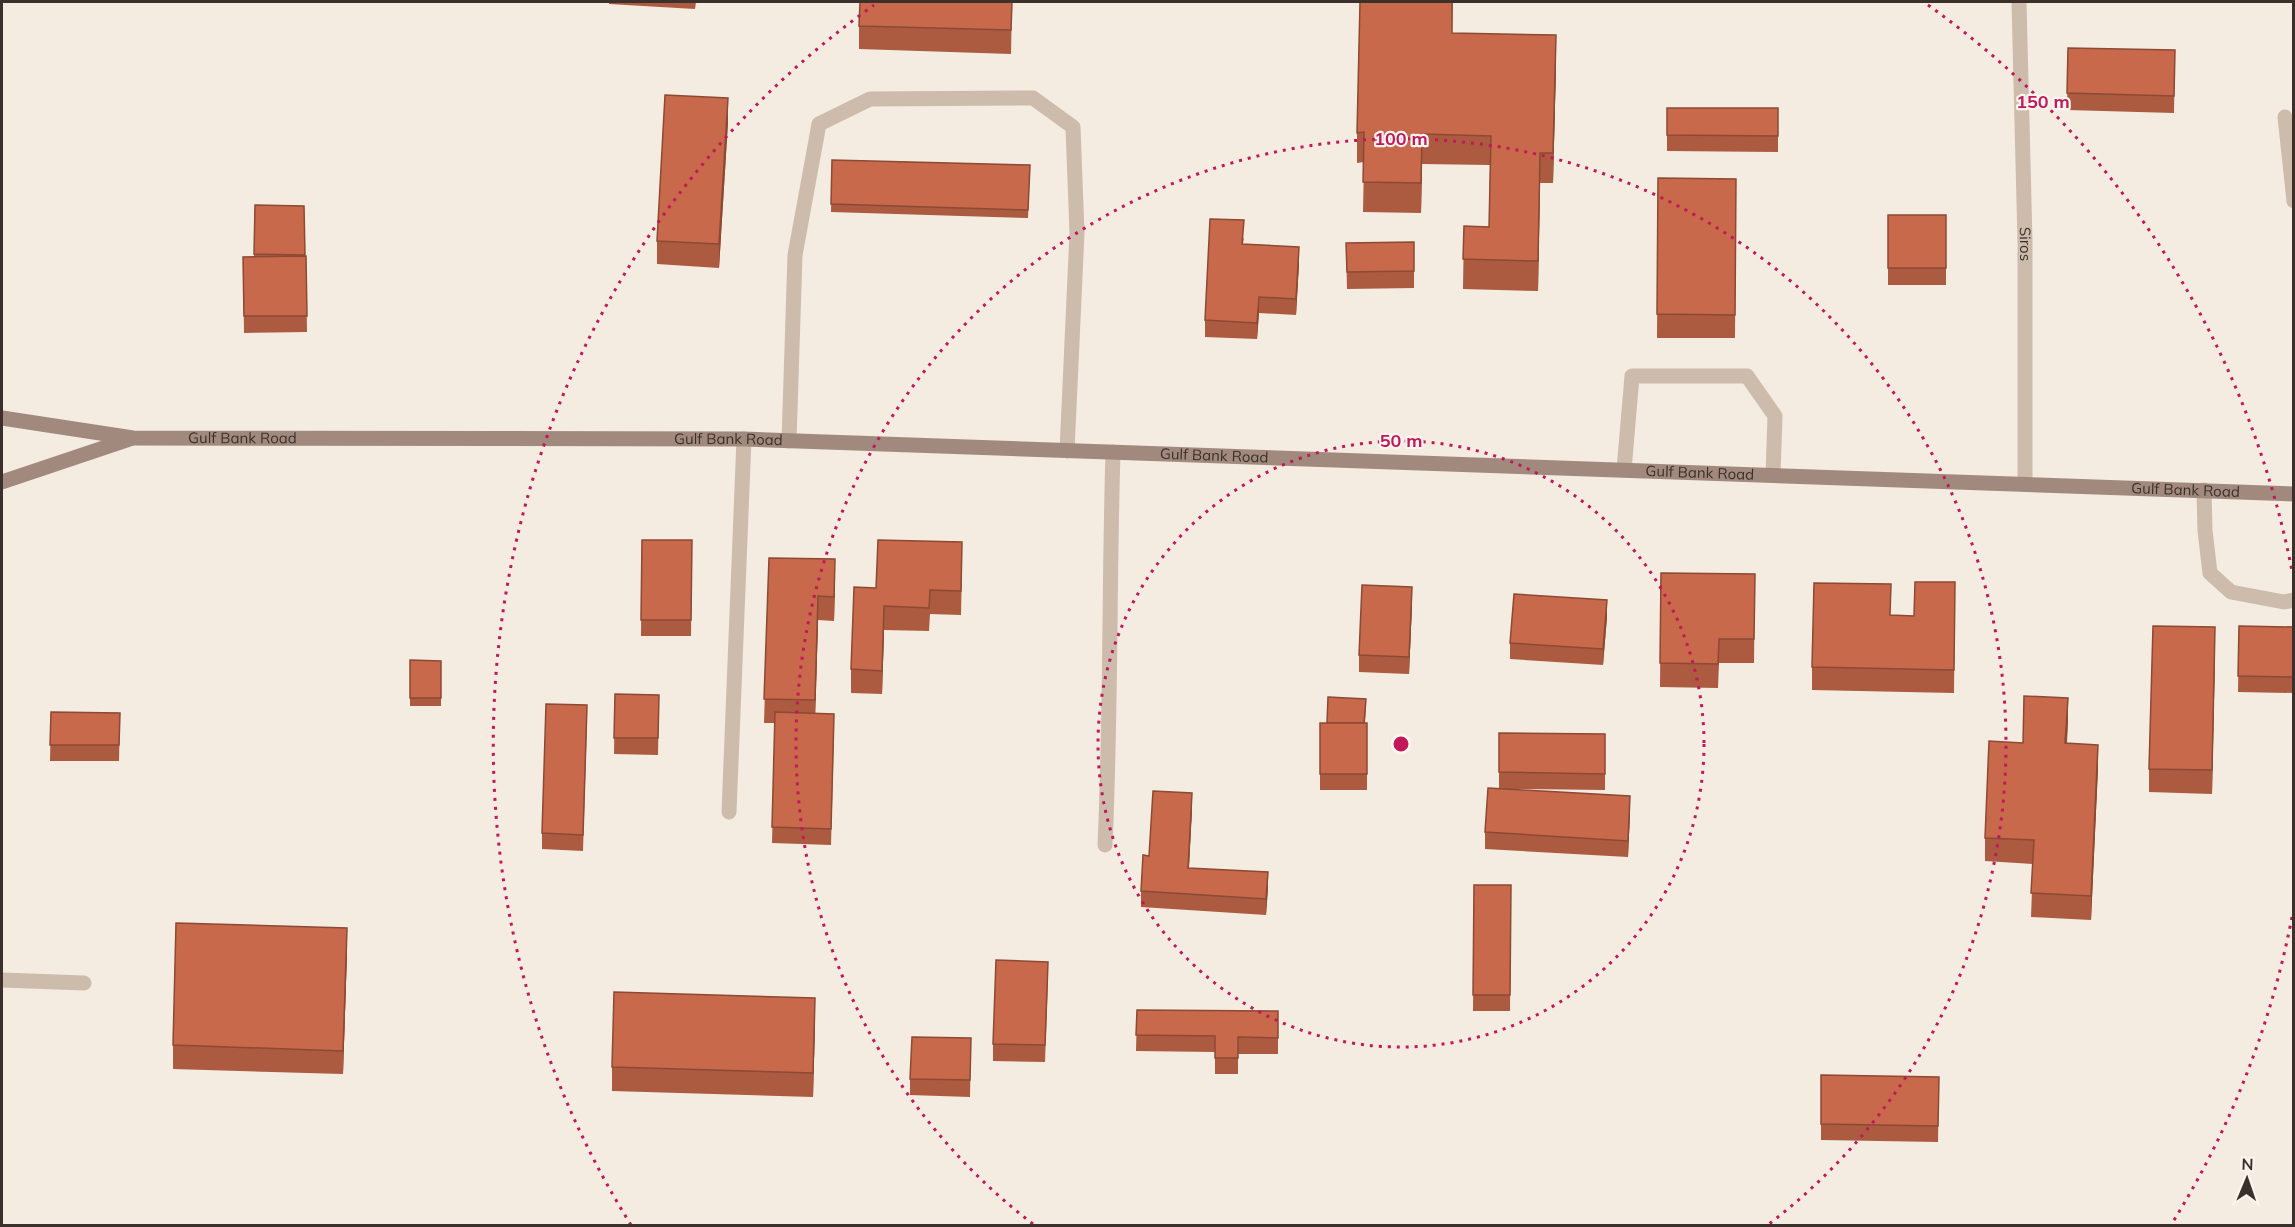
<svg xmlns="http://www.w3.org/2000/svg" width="2295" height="1227" font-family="Mulish,sans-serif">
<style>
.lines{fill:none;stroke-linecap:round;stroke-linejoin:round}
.lane{stroke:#cdbbac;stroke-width:15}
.secondary{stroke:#a18a7d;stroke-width:15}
.wall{fill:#ac5a40}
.shaded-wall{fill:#8c4a34}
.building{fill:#c8694b;stroke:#8c4a34;stroke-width:1.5}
.ring{fill:none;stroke:#c2185b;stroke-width:3;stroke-dasharray:3 6}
.labels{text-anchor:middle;stroke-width:4.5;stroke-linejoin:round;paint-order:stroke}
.street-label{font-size:15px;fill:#3b302b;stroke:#fbf5ee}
.centre{fill:#c2185b;stroke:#fbf5ee;stroke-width:3}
.ring-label{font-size:18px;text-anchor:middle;font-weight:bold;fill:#c2185b;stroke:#fbf5ee;stroke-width:4.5;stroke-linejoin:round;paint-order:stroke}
</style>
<rect width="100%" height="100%" fill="#f4ebe1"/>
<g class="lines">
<g class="lane">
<path id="s1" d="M2019,2L2025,242V484"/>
<path d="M2285,117L2294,201"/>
<path d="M789,441L795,255L819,124L870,99L1033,98L1073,127L1077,233L1067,451"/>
<path d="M1624,470L1632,376H1747L1775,416L1773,475"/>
<path d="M2204,490L2205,531L2210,573L2231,592L2284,602L2294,600"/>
<path d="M729,812L744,439"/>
<path d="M1105,845C1111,714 1109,583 1113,452"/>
<path d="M2,980L84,983"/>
</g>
<g class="secondary">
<path id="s2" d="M2,418L133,438L744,439L2294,494"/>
<path d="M2,482L130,439"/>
</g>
</g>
<g class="wall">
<path d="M609,2H696L695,9L609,4Z"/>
<path d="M1012,2L1011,54L859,49V26Z"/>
<path d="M1453,2L1452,33L1556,65L1553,183H1540L1538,291L1463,289L1464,226L1489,227L1490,165L1422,164L1421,213L1363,212L1364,162L1357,163V133Z"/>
<path d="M2068,48L2175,50L2174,113L2067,110Z"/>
<path d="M1667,108H1778V152L1667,151Z"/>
<path d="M728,122L719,268L657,264V241Z"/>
<path d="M832,160L1030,165L1028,218L831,212Z"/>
<path d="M1658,178L1736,179L1735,338H1657Z"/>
<path d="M255,205L304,206L305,256H306L307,332L244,333L243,257H254Z"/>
<rect x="1888" y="215" width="58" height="70"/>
<path d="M1244,237L1243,244L1299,263L1296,315L1259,313L1257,339L1205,337V320Z"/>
<path d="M1414,242V288L1347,289L1346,243Z"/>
<path d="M642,540H692L691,636H641Z"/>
<path d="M769,558L835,583L834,621L818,620L815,714L834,731L831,845L772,843L775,723H764Z"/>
<path d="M962,566L961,615L930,614L929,631L884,630L882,694L851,693V669L876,588Z"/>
<path d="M1661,573L1755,574L1754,663H1719L1718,688L1660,687Z"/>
<path d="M1955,582L1954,693L1812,690V667L1891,615L1914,616Z"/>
<path d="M1412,604L1409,674L1359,672V655Z"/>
<path d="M1607,617L1603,665L1510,659V643Z"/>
<path d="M2239,626L2294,627V693L2238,692Z"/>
<path d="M2215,651L2212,794L2149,792V769Z"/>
<path d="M410,660L441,661V706H410Z"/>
<path d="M615,694L659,695L658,755L614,754Z"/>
<path d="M1366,707L1365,723H1367V790H1320V723H1327Z"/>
<path d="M51,712L120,713L119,761H50Z"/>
<path d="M587,721L583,851L542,849V833Z"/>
<path d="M2068,721L2067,743L2098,768L2091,920L2031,917L2033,864L1985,861V838L2023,743Z"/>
<path d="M1499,733L1605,734V790L1513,789L1630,812L1628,857L1485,849V832L1499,788Z"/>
<path d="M1192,809L1189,868L1268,888L1266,915L1141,907V891L1149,856Z"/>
<path d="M1474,885H1511L1510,1011H1473Z"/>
<path d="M347,952L343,1074L173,1069V1045Z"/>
<path d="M1048,978L1045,1062L993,1061V1044Z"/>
<path d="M1137,1010L1278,1011V1054H1238V1074H1215V1052L1136,1051Z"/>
<path d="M815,1021L813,1097L612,1091V1067Z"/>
<path d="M971,1038L970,1097L910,1095V1079Z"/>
<path d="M1821,1075L1939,1077L1938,1142L1821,1140Z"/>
</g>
<g class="shaded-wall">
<path d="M1556,35V65L1553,183V153Z"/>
<path d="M728,98V122L719,268V244Z"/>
<path d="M1422,134V164L1421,213V183Z"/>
<path d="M1540,153V183L1538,291V261Z"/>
<path d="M1299,247V263L1296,315V299Z"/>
<path d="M1259,297V313L1257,339V323Z"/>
<path d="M835,559V583L834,621V597Z"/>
<path d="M1412,587V604L1409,674V657Z"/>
<path d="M818,596V620L815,724V700Z"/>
<path d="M1607,600V617L1603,665V649Z"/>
<path d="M884,606V630L882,694V671Z"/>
<path d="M2215,627V651L2212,794V770Z"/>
<path d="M2068,698V721L2065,767V743Z"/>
<path d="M2098,745V768L2091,920V896Z"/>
<path d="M1192,793V809L1188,884V868Z"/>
<path d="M1630,796V812L1628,857V841Z"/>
<path d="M1268,872V888L1266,915V899Z"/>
<path d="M347,928V952L343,1074V1051Z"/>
<path d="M815,998V1021L813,1097V1073Z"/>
</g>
<g class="building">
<path d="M860,2H1012L1011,30L859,26Z"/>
<path d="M1360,2H1452V33L1556,35L1553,153H1540L1538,261L1463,259L1464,226L1489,227L1491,136L1422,134L1421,183L1363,182L1364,132L1357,133Z"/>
<path d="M2068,48L2175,50L2174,96L2067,93Z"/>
<path d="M665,95L728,98L719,244L657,241Z"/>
<path d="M1667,108H1778V136L1667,135Z"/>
<path d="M832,160L1030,165L1028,210L831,204Z"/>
<path d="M1658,178L1736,179L1735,315L1657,314Z"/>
<path d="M255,205L304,206L305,255L254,254Z"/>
<rect x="1888" y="215" width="58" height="53"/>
<path d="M1210,219L1244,220L1242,244L1299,247L1296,299L1259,297L1257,323L1205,320Z"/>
<path d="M1414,242V271L1347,272L1346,243Z"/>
<path d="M306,256L307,316H244L243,257Z"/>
<path d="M642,540H692L691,620H641Z"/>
<path d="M878,540L962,542L961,591L930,590L929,608L884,606L882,671L851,669L854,587L876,588Z"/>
<path d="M769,558L835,559L834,597L818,596L815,700L764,699Z"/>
<path d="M1661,573L1755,574L1754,639H1719L1718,664L1660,663Z"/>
<path d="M1915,582H1955L1954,670L1812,667L1814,583L1891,584L1890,615L1914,616Z"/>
<path d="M1362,585L1412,587L1409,657L1359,655Z"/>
<path d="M1514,594L1607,600L1603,649L1510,643Z"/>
<path d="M2153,626L2215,627L2212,770L2149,769Z"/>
<path d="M2239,626L2294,627V677L2238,676Z"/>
<path d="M410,660L441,661V698H410Z"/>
<path d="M615,694L659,695L658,738H614Z"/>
<path d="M2024,696L2068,698L2065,743L2098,745L2091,896L2031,893L2034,840L1985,838L1989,741L2023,743Z"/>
<path d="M1328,697L1366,699L1364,723H1327Z"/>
<path d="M546,704L587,705L583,835L542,833Z"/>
<path d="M51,712L120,713L119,745H50Z"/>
<path d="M775,712L834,714L831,829L772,827Z"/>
<rect x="1320" y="723" width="47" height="51"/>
<path d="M1499,733L1605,734V774L1499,772Z"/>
<path d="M1488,788L1630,796L1628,841L1485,832Z"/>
<path d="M1153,791L1192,793L1188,868L1268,872L1266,899L1141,891L1143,855L1149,856Z"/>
<path d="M1474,885H1511L1510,995H1473Z"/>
<path d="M176,923L347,928L343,1051L173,1045Z"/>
<path d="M996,960L1048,962L1045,1045L993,1044Z"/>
<path d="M614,992L815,998L813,1073L612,1067Z"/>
<path d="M1137,1010L1278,1011V1038L1238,1037V1058H1215V1036L1136,1035Z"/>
<path d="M912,1037L971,1038L970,1080L910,1079Z"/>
<path d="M1821,1075L1939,1077L1938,1126L1821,1124Z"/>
</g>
<g class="ring">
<circle cx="1401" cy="744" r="303"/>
<path d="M1033 1224A605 605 0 1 1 1769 1224"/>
<path d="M2292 917A908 908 0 0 1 2171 1225M631 1225A908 908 0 0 1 874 5M1928 5A908 908 0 0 1 2292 571"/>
</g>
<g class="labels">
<g class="street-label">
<text dy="5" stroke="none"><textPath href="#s1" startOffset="242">Siros</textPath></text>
<text dy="5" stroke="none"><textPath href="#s2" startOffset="242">Gulf Bank Road</textPath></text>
<text dy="5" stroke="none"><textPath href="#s2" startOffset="728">Gulf Bank Road</textPath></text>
<text dy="5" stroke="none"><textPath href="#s2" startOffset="1214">Gulf Bank Road</textPath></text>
<text dy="5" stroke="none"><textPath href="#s2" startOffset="1700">Gulf Bank Road</textPath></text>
<text dy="5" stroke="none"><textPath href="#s2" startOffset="2186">Gulf Bank Road</textPath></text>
</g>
</g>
<circle cx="1401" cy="744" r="9" class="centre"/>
<g class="ring-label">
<text x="2043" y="108">150 m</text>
<text x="1401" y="145">100 m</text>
<text x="1401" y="447">50 m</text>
</g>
<rect width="2295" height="1227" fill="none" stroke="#3b302b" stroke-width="6"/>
<g transform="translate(2247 1179) rotate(2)" stroke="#fbf5ee" stroke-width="4.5" paint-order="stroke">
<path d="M0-4.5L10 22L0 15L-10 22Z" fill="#3b302b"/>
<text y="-9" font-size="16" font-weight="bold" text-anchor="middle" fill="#3b302b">N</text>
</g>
</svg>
